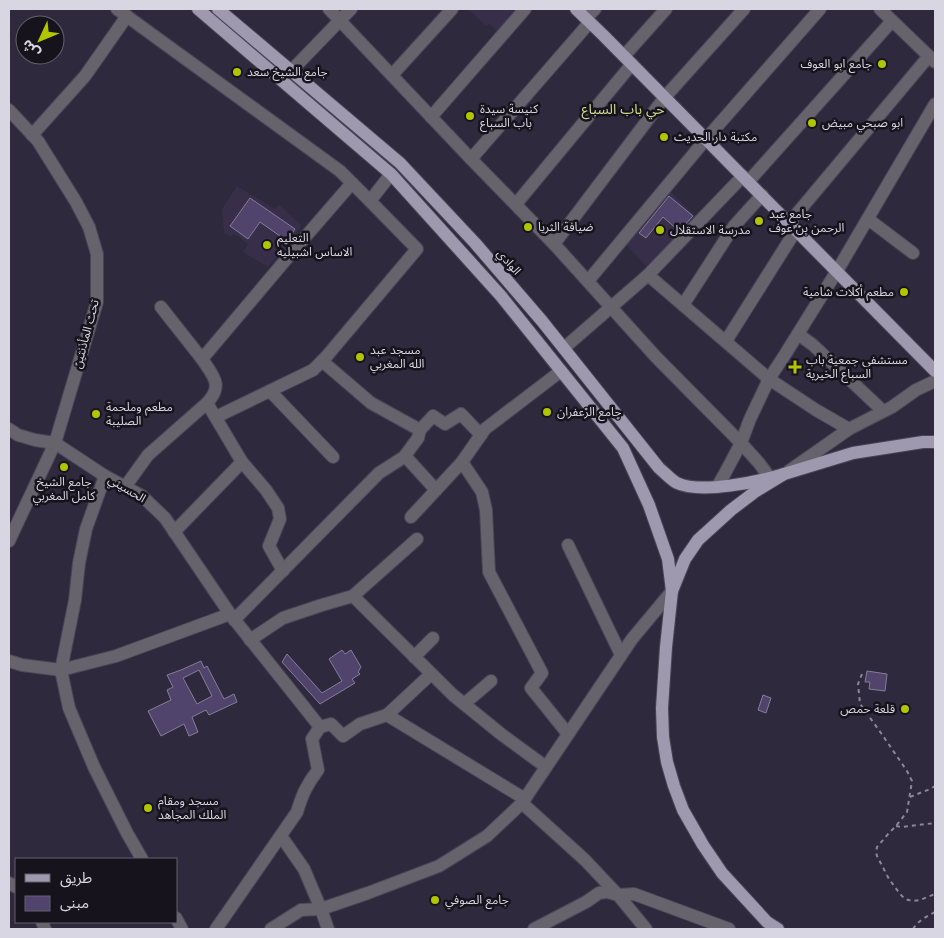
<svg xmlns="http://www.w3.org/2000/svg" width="944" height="938" font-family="Inter,'Noto Sans Arabic',sans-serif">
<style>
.built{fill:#372f49}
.building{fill:#50446d;stroke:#847e96;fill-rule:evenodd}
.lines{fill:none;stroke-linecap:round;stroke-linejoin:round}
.minor-casing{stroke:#494557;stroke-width:14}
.major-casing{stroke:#494557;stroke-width:14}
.path{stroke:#8b8797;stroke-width:2;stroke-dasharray:4 4;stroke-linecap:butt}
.minor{stroke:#66636d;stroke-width:12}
.major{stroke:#9e99ae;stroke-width:12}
.poi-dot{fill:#b1c500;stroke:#16131c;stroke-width:2}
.labels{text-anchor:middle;stroke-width:5;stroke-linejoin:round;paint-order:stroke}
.poi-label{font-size:12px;fill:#d9d6e3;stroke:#16131c;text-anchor:start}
.street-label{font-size:12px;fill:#d9d6e3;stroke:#16131c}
.neighbourhood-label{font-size:14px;fill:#cddb8f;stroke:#16131c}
</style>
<rect width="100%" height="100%" fill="#2e293c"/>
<g class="built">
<path d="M468,9H517L497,31L489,23L486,26Z"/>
<path d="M237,186L275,209L279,205L302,226L268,267L243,252L248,244L235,234L231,236L224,233L222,209Z"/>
<path d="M669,190L697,218L648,268L624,242Z"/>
</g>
<g class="building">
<path d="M669,196L693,216L679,231L663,217L646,238L639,233Z"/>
<path d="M250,198L295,229L287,241L260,222L248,239L230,226Z"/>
<path d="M342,650L345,654L351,650L361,667L358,672L360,674L352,679L355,683L320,704L282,662L287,654L322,693L342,681L329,659Z"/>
<path d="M201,661L204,668L207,666L224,699L234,694L237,702L209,715L206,710L192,717L198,732L189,736L184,724L161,736L148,711L171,700L167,690L173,687L167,675L181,670ZM199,670L212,696L197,704L183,678Z"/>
<path d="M867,671L887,674L885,691L869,689L870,682H865Z"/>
<path d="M763,695L771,698L766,713L758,710Z"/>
</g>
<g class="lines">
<defs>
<g id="minor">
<path d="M117,9L340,171L370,201L391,174"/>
<path d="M329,9L471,159L554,244L656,357L741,443L759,463L770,478"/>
<path d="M880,9L935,62"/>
<path d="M586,18L595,9"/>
<path d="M624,56L666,9"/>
<path d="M291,71L351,9"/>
<path d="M392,75L452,9"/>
<path d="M9,110L38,141L76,202L89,227L97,254V302L55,443L9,541"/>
<path d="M431,117L525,9"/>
<path d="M32,135L85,76L127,16"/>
<path d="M471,159L590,22"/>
<path d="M748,182L892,21"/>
<path d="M516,204L632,64"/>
<path d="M868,219L913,253"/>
<path d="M789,223L929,56"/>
<path d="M554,244L665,97L744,9"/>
<path d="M648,275L769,379L816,410L849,429"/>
<path d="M588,281L706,139L820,9"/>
<path d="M683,305L734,226L762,195"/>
<path d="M161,307L202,359"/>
<path d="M798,334L813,345L883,411"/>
<path d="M726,341L796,230"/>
<path d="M564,348L648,275L743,176"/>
<path d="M322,361L371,403L420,430"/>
<path d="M561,371L485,429L462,462L482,492L486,510L489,572L542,673L531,688L568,734"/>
<path d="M270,391L333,457"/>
<path d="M207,403C224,385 213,376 202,359L294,250L352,183"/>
<path d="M216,417L313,370L326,357L417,249L370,201"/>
<path d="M9,429L18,435L35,440L55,443L105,476L142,496L165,518L230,614L320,727L331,724L343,736L360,724L387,715L525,799"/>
<path d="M405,456L436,490"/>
<path d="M242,462L266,490L278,508L280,519L269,546L283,571"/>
<path d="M789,471L849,429L892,407L916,390L935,381"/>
<path d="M105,476L86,529L79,563L75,600L61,670L69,708L94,767L127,833L142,859"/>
<path d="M125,487L148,455L207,403L242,462L174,532"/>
<path d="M717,487L724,475L741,443L750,419L769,379L786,353L837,271L935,104"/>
<path d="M411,517L462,462"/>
<path d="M568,545L621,655"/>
<path d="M672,591L632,639L522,803L585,860L618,895L634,894L729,929"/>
<path d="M353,596L417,539"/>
<path d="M234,620L379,473L404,457L418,438L420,430L433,416L445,424L461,414L481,435"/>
<path d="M250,640L283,618L322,605L353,596L453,695L501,734L546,767"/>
<path d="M414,657L433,638"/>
<path d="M9,661L22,665L61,670L116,656L230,614"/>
<path d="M464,704L491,681"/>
<path d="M387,715L431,674"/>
<path d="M281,836L304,869L321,909L328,929"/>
<path d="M9,883L16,887"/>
<path d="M176,918L182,929"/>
<path d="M42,922L45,929"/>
<path d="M216,929L297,812C302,795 307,784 318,770L312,739L320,727"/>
<path d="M271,929L301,910L321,909L368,893L439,866L487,836L522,803"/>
<path d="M534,929L586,902L599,893L607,892L618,895L646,929"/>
</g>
<g id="major">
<path d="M198,9L391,174L501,296L623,448L649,505L668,559L672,591"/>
<path d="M218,9L400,163L475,243L542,321L659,468C665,473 671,480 677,483C700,494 759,482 784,474"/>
<path d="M576,9L603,35L935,371"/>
<path d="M778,929L767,922L722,873L703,845L683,810L674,786L667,762L663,737L662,708L666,647L672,591L685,559L698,540L731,510L756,491L784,474L853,453L923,442H935"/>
</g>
</defs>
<use href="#minor" class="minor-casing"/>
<use href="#major" class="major-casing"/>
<g class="path">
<path d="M862,674L858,684L860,704L881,733L907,771L912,781L907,812L896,826L889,833L877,847L876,852L877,856L889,879L900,894L905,899L912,901L920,900L935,894"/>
<path d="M910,797L930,789L935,786"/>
<path d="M896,826L902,827L935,823"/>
<path d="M913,929C918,921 927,916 935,912"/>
</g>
<use href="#minor" class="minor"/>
<use href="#major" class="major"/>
</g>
<g class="poi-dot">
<circle cx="882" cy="64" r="5"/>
<circle cx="237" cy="72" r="5"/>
<circle cx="470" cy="116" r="5"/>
<circle cx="812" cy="123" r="5"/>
<circle cx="664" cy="137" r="5"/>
<circle cx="759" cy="221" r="5"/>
<circle cx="528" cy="227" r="5"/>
<circle cx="660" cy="230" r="5"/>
<circle cx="267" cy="245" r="5"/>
<circle cx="904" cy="292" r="5"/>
<circle cx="360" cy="357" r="5"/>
<path d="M792.5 359.5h5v5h5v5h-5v5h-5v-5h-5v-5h5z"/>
<circle cx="547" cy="412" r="5"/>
<circle cx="96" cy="414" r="5"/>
<circle cx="64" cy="467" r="5"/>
<circle cx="905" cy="709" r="5"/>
<circle cx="148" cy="808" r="5"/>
<circle cx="435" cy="900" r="5"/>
</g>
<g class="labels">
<g class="poi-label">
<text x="872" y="68" text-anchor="end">جامع ابو العوف</text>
<text x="247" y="76">جامع الشيخ سعد</text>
<text x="480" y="113">كنيسة سيدة<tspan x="480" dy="14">باب السباع</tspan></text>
<text x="822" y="127">ابو صبحي مبيض</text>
<text x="674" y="141">مكتبة دار الحديث</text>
<text x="769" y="218">جامع عبد<tspan x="769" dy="14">الرحمن بن عوف</tspan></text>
<text x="538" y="231">ضيافة الثريا</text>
<text x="670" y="234">مدرسة الاستقلال</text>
<text x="277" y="242">التعلیم<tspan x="277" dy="14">الاساس اشبیلیه</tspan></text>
<text x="894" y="296" text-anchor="end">مطعم أكلات شامية</text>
<text x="370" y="354">مسجد عبد<tspan x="370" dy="14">الله المغربي</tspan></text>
<text x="806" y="364">مستشفى جمعية باب<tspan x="806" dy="14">السباع الخيرية</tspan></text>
<text x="106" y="411">مطعم وملحمة<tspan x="106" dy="14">الصليبة</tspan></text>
<text x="557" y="416">جامع الزعفران</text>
<text x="64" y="486" text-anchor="middle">جامع الشيخ<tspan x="64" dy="14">كامل المغربي</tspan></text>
<text x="895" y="713" text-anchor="end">قلعة حمص</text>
<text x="158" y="805">مسجد ومقام<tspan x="158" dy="14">الملك المجاهد</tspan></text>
<text x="445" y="904">جامع الصوفي</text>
</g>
<g class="street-label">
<text transform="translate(509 262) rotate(49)" y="4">الوادي</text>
<text transform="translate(86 334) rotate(-75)" y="4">تحت المأذنتين</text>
<text transform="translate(127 489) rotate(31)" y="4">الحسيني</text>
</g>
<g class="neighbourhood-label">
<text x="623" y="114">حي باب السباع</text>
</g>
</g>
<rect width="944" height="938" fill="none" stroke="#d9d6e3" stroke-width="20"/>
<rect x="15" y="858" width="162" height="65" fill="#16131c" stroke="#64616c"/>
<rect x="25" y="874" width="25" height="8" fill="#9e99ae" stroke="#64616c"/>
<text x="60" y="883" font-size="15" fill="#d9d6e3">طريق</text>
<rect x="25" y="896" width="25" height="15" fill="#50446d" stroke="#64616c"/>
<text x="60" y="908" font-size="15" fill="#d9d6e3">مبنى</text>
<g transform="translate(40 40) rotate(226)"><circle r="24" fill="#16131c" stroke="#64616c"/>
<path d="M0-4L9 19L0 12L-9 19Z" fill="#b1c500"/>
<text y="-8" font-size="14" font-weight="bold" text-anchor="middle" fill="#d9d6e3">ش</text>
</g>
</svg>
